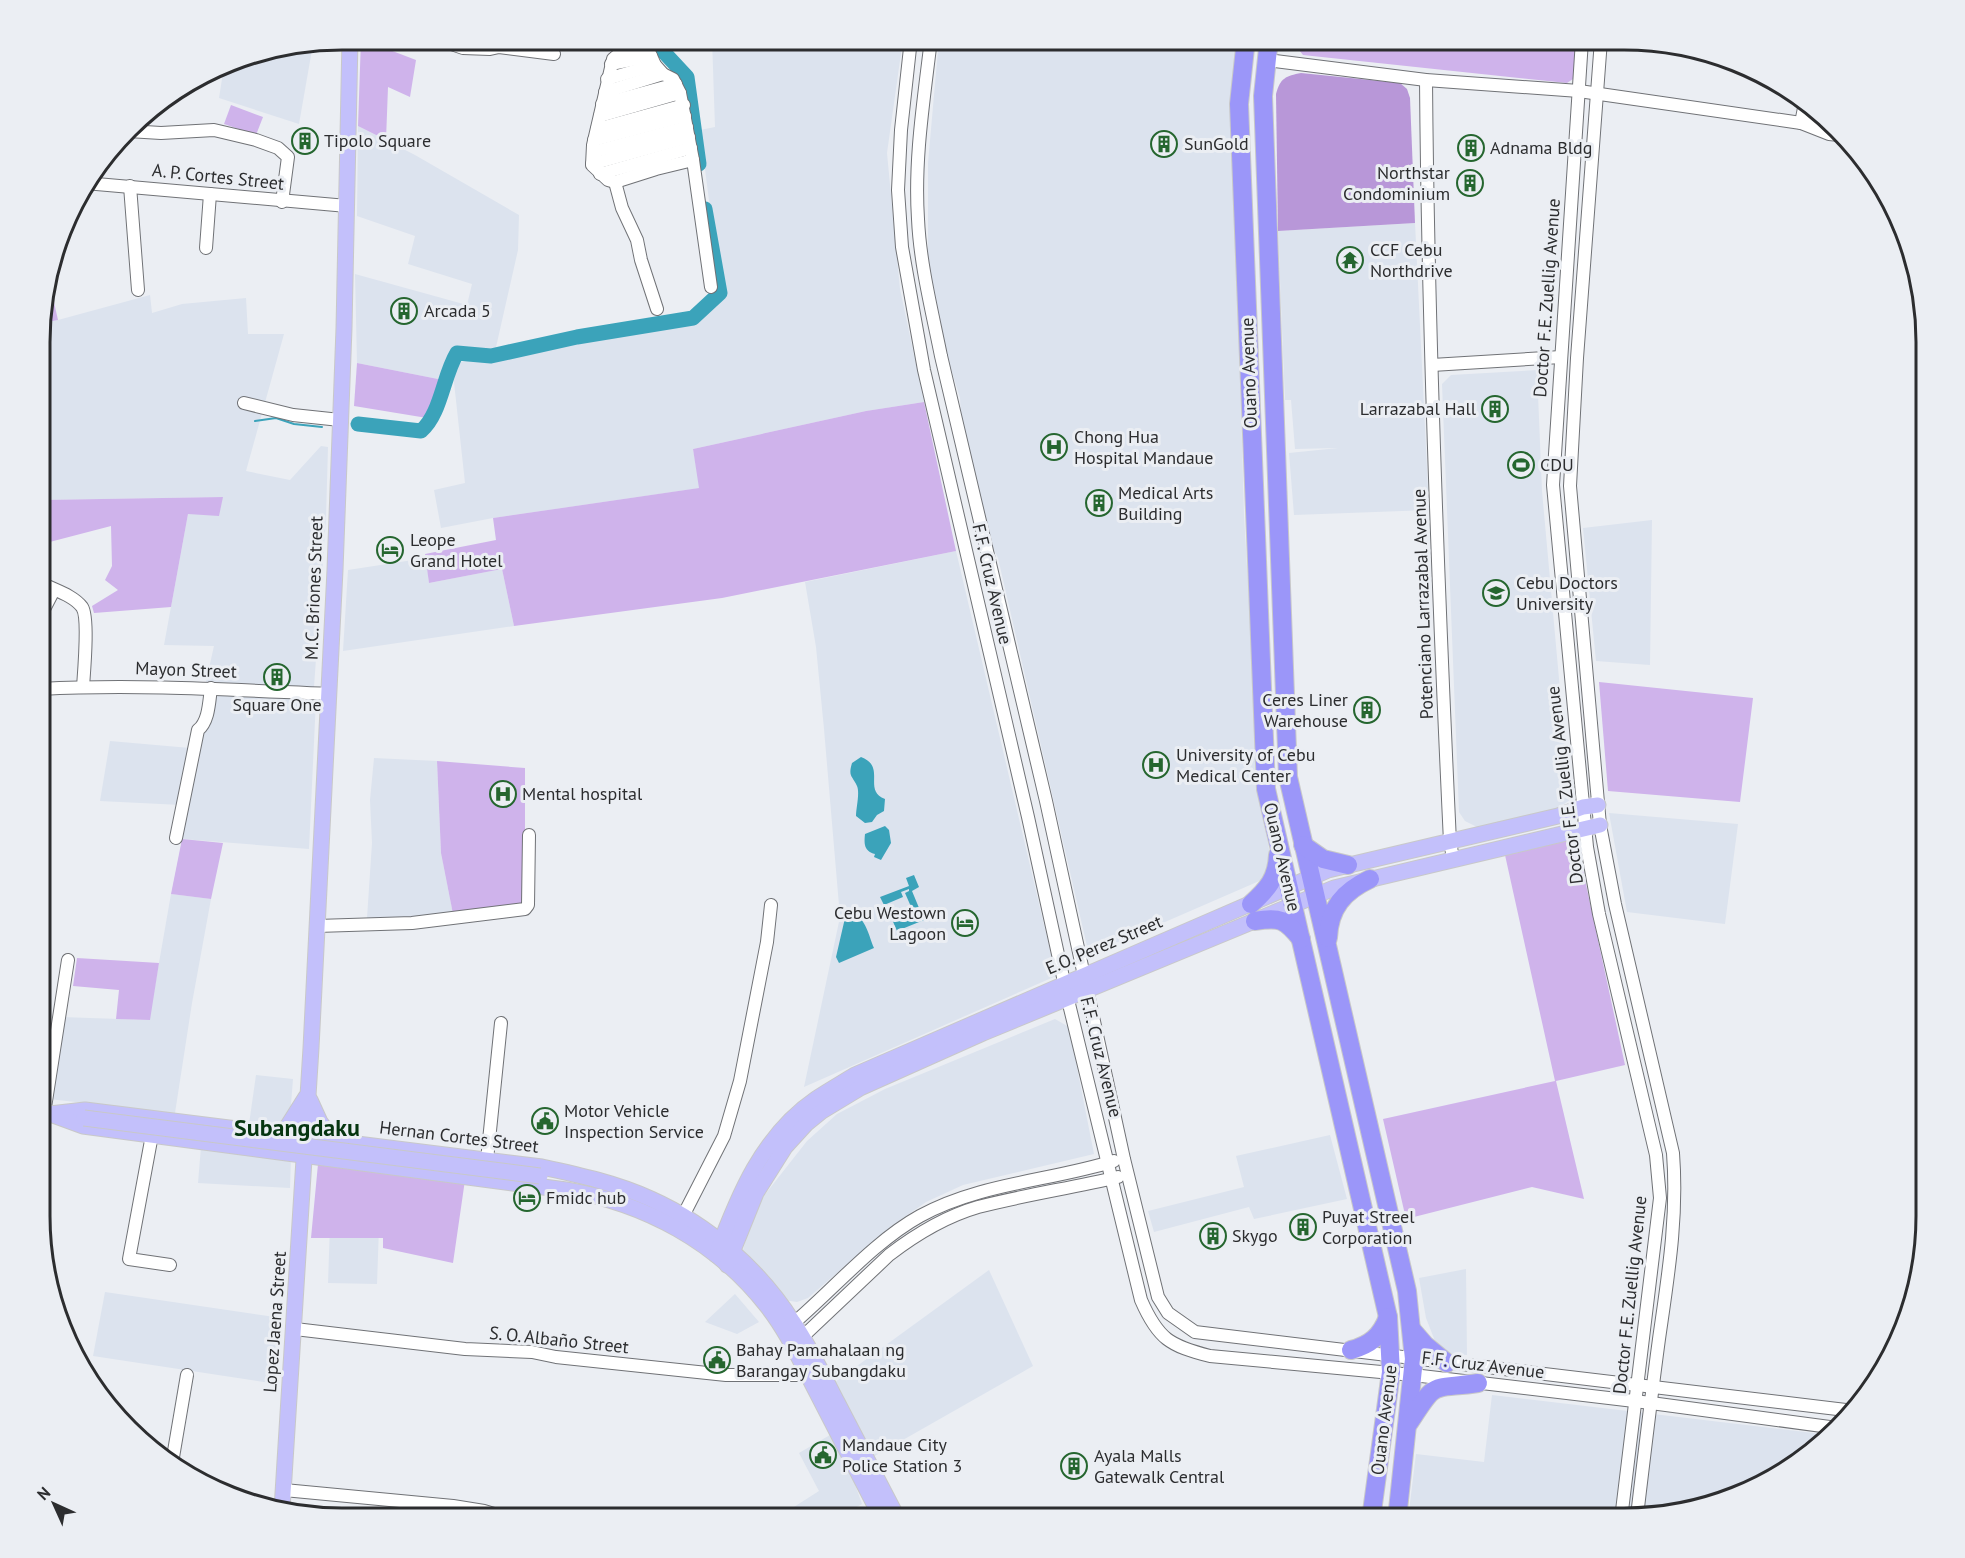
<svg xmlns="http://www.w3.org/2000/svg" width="1965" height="1558" font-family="'PT Sans',sans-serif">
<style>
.built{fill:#dce3ee}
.green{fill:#cfb3eb}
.forest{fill:#b897d8}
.water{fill:#3ba3ba}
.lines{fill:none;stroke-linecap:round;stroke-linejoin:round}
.stream{stroke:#3ba3ba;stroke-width:2}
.river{stroke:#3ba3ba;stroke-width:15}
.minor-casing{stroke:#707276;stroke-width:14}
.major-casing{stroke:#c8c8c9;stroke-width:17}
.highway-casing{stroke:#c8c8c9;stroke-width:20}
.minor{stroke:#fff;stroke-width:12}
.major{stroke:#c3c0fb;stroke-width:15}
.highway{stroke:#9b96f9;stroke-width:18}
.major-bridge-casing{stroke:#c8c8c9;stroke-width:17;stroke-linecap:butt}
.major-bridge{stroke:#c3c0fb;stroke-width:15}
.labels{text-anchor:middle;stroke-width:6;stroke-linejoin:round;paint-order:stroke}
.poi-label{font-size:18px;fill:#2c2d2f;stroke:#ebeef3;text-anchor:start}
.street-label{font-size:18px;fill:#2c2d2f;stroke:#ebeef3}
.district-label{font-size:24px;font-weight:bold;fill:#063510;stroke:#ebeef3}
.rim{fill:none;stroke:#2c2d2f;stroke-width:3}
</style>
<rect width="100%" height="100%" fill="#ebeef3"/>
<g class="built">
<path d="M712,39H903L887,153L900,289L924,402L866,411L693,449L700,488L493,518L441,528L434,490L465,483L452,364L491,356L452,352L443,380L357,363L355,274L467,305L472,284L408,264L415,236L357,216L358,126L415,155L519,215L518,250L494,356L692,321L721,294L700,130L715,127Z"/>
<path d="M939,39H1238L1236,216L1244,515L1260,792L1273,875L1089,955L998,558L991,544L961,418L960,398L948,359L928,261V163Z"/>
<path d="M313,44L299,124L219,98L224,66L244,55Z"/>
<path d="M1415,223L1429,510L1294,515L1289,453L1338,448L1295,449L1291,400H1285L1278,231Z"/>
<path d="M150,295L152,313L182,304L246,298L248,334H284L246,471L290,480L321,446L328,447L326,518L314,687L206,682L214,646L164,645L188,514L223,497L41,500L42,323L58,320Z"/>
<path d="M1537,370L1542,491L1570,800L1554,811L1477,827L1465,821L1459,812L1442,384L1451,375Z"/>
<path d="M1652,520L1650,665L1596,661L1583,528Z"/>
<path d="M956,551L1056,976L804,1087L840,917L824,729L816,647L805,582Z"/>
<path d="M426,558L429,583L502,569L514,626L343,651L348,570Z"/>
<path d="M206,693L316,699L309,849L182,839Z"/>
<path d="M110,741L190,748L181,805L100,801Z"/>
<path d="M374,758L437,761L441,853L453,914L413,919L367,918L372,843L370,800Z"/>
<path d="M1609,813L1738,824L1725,924L1627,912Z"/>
<path d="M171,894L211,899L192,1003L175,1113L49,1099L61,1017L149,1020Z"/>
<path d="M1055,1019L1069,1027L1094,1154L963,1185L926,1202L889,1228L808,1298L797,1302L784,1300L742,1253L756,1206L807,1141L837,1114L885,1089Z"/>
<path d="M256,1075L293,1079L290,1117L280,1127L249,1124Z"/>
<path d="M1330,1135L1347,1199L1254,1219L1249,1207L1154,1232L1148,1211L1244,1187L1236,1156Z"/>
<path d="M201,1147L291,1157L290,1188L198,1183Z"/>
<path d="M331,1197L380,1199L377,1284L328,1283Z"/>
<path d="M1466,1269L1467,1355L1449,1354L1435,1341L1426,1318L1419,1278Z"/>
<path d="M989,1270L1033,1366L873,1457L835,1382Z"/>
<path d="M105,1292L282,1318L277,1384L93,1356Z"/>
<path d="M735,1294L759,1322L737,1334L705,1322Z"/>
<path d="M1492,1395L1830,1435L1792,1468L1740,1496L1624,1519H1408L1416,1454L1484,1462Z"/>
<path d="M830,1435L851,1473L862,1504L855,1508L860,1518L867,1514L870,1519H775L819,1491L799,1453Z"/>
</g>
<g class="green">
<path d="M361,39L416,60L410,97L388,87L386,140L358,126Z"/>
<path d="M1290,39L1579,40L1576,77L1567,83L1303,55Z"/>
<path d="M231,105L263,117L256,135L224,124Z"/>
<path d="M49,280L58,320L42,323V302Z"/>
<path d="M357,363L443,380L427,418L354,406Z"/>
<path d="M924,402L956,551L722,598L514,626L502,569L429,583L425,554L496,540L493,518L699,488L693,449L866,411Z"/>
<path d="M223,497L219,516L188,514L171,607L94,613L92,606L118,590L105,580L112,566L111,526L42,544L41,542V500Z"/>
<path d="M1599,682L1753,698L1740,802L1608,791Z"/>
<path d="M437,761L525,768V899L520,907L453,914L441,853Z"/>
<path d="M182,839L223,843L211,899L171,894Z"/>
<path d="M1564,841L1577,843L1625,1065L1556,1081L1584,1199L1532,1187L1406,1219L1383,1119L1555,1081L1505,855Z"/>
<path d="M77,958L159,963L150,1020L116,1019L119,990L73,986Z"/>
<path d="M318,1164L465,1180L453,1263L383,1248V1238H311Z"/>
</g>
<path class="forest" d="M1301,73L1400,83L1407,89L1410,98L1415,223L1278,231L1276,94C1280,78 1286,76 1301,73Z"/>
<g class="water">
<path d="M861,757C887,767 862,790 885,799L884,811L877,815L872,822L865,823L856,816C856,808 860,793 857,786C852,775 848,777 852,763Z"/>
<path d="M885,826L889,830L891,843L881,860L874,857L875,854C864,851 864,844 865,834Z"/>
<path d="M914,875L919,887L912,891L924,920L897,931L888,910L894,907L899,920L907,917L905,912L912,909L905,893L909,891V889L901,892L903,897L884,905L880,897L909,886L906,878Z"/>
<path d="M853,915C866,917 869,937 874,948L839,963L836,957L845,918Z"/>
</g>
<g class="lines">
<path class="stream" d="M255,421L276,418L294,424L322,427"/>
<g class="river">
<path d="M655,39L660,48L687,77L699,164"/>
<path d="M358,424L421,431C441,414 443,376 457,353L491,356L577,337L693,318L720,293L705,209"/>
</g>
<defs>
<g id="minor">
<path d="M437,39L463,48L490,49L499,47L554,54"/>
<path d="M639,39L647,47L655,65L663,74L673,79L680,93L693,160L711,287"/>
<path d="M661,39C647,51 625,47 613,59L593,145L592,165L608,180L615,182L656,169L693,160"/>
<path d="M911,39L901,130L898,190L902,247L924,370L1028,817L1068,1000L1141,1300C1158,1339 1170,1346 1210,1356L1413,1375L1651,1403L1837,1428"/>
<path d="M931,39C924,99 914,159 918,219C920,264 932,311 941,356L1046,801L1124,1159L1158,1297L1168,1313L1195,1332L1854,1411"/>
<path d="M1582,40L1553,485L1587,847L1599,914L1656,1155L1660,1198L1621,1519"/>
<path d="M1601,40L1577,358L1570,486L1600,825L1615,904L1673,1153C1678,1218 1668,1276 1659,1339C1651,1398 1644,1457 1637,1516"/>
<path d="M1267,60L1426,80L1579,91L1801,123L1829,134L1839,135"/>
<path d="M611,64L651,56"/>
<path d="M607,79L655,65"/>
<path d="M1426,80C1428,334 1438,588 1450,842L1453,858"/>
<path d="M605,92L663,74"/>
<path d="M602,104L676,84"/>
<path d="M600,116L680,93"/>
<path d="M1801,123L1805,103"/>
<path d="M1802,123L1826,118"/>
<path d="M597,129L684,105"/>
<path d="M128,131L161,133L214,130L256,140L278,148L288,157L282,202"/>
<path d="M594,140L685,116"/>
<path d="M593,152L687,127"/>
<path d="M592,164L689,137"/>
<path d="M600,174L691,148"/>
<path d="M615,182L622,208L637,240L641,260L657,309"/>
<path d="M85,183L347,206"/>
<path d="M130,186L138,290"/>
<path d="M206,248L210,194"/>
<path d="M1432,365L1561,357"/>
<path d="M244,403L293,415L340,420"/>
<path d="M41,583C54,590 73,595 82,607C89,617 84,672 83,687"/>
<path d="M41,615L54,590"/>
<path d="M41,689C137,684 233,690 329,694"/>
<path d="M176,838L198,730C209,721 209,702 211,688"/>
<path d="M317,926L412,923L525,909L528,905L529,835"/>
<path d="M44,1114L68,960"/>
<path d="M152,1135L129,1259L170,1265"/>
<path d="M487,1160L501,1023"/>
<path d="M683,1216L724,1136L740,1081L767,942L771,905"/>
<path d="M788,1328C830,1293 873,1242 920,1216C980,1183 1050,1181 1114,1161"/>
<path d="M295,1329L465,1349L532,1352L556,1357L726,1375H797L812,1369"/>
<path d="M796,1343L889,1255C915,1235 947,1216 978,1207C1024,1195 1072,1188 1118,1177"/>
<path d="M172,1463L187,1375"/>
<path d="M284,1490L453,1506L484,1511L507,1518"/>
</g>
<g id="major">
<path d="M310,1100L320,1122L334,1141"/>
<path d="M50,1114L85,1110L542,1167C579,1175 616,1183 651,1199C709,1225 759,1269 793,1322C810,1347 823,1375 837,1402C857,1441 878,1480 898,1519"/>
<path d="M53,1115L83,1126L566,1190C645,1203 717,1242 767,1306C786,1330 799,1358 813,1385C836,1429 859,1474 882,1519"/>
<path d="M282,1135L306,1097"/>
<path d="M716,1255C738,1196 762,1136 816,1099C828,1091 842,1083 855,1075L1328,870L1558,816L1583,807L1598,805"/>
<path d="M727,1265L756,1193L785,1147L806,1124L822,1111L860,1088L983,1033L1334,888L1600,825"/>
<path d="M282,1509L311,1048L335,570L344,328L350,39"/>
</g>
<g id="highway">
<path d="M1246,39L1239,104L1266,789L1388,1317L1391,1372L1371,1519"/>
<path d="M1269,39L1263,96L1288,777L1407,1291L1414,1359L1397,1519"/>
<path d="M1303,845L1323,859L1348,865"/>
<path d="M1251,904C1268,889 1277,878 1278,855"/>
<path d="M1255,921C1280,917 1285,919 1301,939"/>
<path d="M1328,938C1329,908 1344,891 1370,879"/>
<path d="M1412,1330L1425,1345L1447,1363"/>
<path d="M1351,1350C1370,1345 1381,1336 1388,1317"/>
<path d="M1409,1423C1437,1379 1430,1390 1478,1383"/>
</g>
</defs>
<use href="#minor" class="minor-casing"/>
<use href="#major" class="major-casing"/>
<use href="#highway" class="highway-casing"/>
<use href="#minor" class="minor"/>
<use href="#major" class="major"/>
<use href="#highway" class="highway"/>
<defs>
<path id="major-bridge" d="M84,1118L540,1176"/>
</defs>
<use href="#major-bridge" class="major-bridge-casing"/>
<use href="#major-bridge" class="major-bridge"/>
</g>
<defs>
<symbol id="building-ring" viewBox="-11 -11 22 22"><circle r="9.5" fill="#ebeef3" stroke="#25662f" stroke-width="1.5"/><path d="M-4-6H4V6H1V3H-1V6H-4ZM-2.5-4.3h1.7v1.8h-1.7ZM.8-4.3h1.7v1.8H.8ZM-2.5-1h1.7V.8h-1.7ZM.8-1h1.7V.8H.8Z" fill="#25662f"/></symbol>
<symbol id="temple-ring" viewBox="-11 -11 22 22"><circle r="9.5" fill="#ebeef3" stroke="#25662f" stroke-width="1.5"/><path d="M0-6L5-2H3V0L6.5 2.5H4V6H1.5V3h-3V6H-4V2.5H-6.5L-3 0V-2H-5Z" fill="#25662f"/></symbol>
<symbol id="hospital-ring" viewBox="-11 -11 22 22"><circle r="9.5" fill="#ebeef3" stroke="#25662f" stroke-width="1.5"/><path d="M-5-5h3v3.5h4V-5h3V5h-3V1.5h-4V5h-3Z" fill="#25662f"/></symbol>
<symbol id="stadium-ring" viewBox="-11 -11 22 22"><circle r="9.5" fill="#ebeef3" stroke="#25662f" stroke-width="1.5"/><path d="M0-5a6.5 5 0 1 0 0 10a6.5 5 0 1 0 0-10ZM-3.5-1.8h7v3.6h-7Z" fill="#25662f"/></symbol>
<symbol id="hotel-ring" viewBox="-11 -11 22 22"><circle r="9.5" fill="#ebeef3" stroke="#25662f" stroke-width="1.5"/><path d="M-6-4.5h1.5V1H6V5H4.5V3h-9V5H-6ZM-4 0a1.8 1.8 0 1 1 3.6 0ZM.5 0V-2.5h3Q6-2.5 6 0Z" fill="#25662f"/></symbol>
<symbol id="university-ring" viewBox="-11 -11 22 22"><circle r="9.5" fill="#ebeef3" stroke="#25662f" stroke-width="1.5"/><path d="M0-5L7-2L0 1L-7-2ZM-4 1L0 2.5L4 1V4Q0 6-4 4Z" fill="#25662f"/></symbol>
<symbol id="civic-ring" viewBox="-11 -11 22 22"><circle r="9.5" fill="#ebeef3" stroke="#25662f" stroke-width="1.5"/><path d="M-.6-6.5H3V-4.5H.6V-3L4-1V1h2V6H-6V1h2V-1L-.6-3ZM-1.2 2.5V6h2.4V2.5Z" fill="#25662f"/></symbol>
</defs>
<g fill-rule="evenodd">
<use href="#building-ring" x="290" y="126" width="30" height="30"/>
<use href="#building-ring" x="1149" y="129" width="30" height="30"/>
<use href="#building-ring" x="1456" y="133" width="30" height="30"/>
<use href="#building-ring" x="1455" y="168" width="30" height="30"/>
<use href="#temple-ring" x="1335" y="245" width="30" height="30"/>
<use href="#building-ring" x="389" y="296" width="30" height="30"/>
<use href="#building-ring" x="1480" y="394" width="30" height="30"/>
<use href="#hospital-ring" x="1039" y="432" width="30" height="30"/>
<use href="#stadium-ring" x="1506" y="450" width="30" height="30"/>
<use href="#building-ring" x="1084" y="488" width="30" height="30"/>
<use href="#hotel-ring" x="375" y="535" width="30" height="30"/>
<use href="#university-ring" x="1481" y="578" width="30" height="30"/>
<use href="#building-ring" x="262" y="662" width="30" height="30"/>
<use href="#building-ring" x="1352" y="695" width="30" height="30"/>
<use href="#hospital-ring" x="1141" y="750" width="30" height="30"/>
<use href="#hospital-ring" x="488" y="779" width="30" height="30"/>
<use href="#hotel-ring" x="950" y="908" width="30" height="30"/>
<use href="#civic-ring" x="530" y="1106" width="30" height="30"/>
<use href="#hotel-ring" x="512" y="1183" width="30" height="30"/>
<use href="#building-ring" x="1288" y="1212" width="30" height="30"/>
<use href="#building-ring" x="1198" y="1221" width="30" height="30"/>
<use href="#civic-ring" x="702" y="1345" width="30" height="30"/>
<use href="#civic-ring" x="808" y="1440" width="30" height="30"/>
<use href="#building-ring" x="1059" y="1451" width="30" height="30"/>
</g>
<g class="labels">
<g class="poi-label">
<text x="324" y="147">Tipolo Square</text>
<text x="1184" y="150">SunGold</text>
<text x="1490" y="154">Adnama Bldg</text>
<text x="1450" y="179" text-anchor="end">Northstar<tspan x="1450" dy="21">Condominium</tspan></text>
<text x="1370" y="256">CCF Cebu<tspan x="1370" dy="21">Northdrive</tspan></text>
<text x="424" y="317">Arcada 5</text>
<text x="1476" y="415" text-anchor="end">Larrazabal Hall</text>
<text x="1074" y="443">Chong Hua<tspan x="1074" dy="21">Hospital Mandaue</tspan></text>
<text x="1540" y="471">CDU</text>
<text x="1118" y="499">Medical Arts<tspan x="1118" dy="21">Building</tspan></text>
<text x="410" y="546">Leope<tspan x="410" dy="21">Grand Hotel</tspan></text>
<text x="1516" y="589">Cebu Doctors<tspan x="1516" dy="21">University</tspan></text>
<text x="1348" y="706" text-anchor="end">Ceres Liner<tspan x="1348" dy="21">Warehouse</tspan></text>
<text x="277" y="711" text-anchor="middle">Square One</text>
<text x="1176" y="761">University of Cebu<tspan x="1176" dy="21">Medical Center</tspan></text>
<text x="522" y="800">Mental hospital</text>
<text x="946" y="919" text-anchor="end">Cebu Westown<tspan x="946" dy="21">Lagoon</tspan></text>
<text x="564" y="1117">Motor Vehicle<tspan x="564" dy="21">Inspection Service</tspan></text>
<text x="546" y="1204">Fmidc hub</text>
<text x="1322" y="1223">Puyat Streel<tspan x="1322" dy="21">Corporation</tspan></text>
<text x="1232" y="1242">Skygo</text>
<text x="736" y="1356">Bahay Pamahalaan ng<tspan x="736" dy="21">Barangay Subangdaku</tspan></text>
<text x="842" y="1451">Mandaue City<tspan x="842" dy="21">Police Station 3</tspan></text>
<text x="1094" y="1462">Ayala Malls<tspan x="1094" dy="21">Gatewalk Central</tspan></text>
</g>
<g class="street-label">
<text transform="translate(218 177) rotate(6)" y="6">A. P. Cortes Street</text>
<text transform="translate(1547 298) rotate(-86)" y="6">Doctor F.E. Zuellig Avenue</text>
<text transform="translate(1249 373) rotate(-92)" y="6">Ouano Avenue</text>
<text transform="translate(992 584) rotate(77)" y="6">F.F. Cruz Avenue</text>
<text transform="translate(314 588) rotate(-88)" y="6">M.C. Briones Street</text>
<text transform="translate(1423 604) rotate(-92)" y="6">Potenciano Larrazabal Avenue</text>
<text transform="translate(186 670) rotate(2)" y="6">Mayon Street</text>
<text transform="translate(1565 785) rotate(-97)" y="6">Doctor F.E. Zuellig Avenue</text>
<text transform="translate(1282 857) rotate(77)" y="6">Ouano Avenue</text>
<text transform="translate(1104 945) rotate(-23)" y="6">E.O. Perez Street</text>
<text transform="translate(1101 1057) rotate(76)" y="6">F.F. Cruz Avenue</text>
<text transform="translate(459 1137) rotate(7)" y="6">Hernan Cortes Street</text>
<text transform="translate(1630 1295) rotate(-84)" y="6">Doctor F.E. Zuellig Avenue</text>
<text transform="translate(275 1322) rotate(-86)" y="6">Lopez Jaena Street</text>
<text transform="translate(559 1340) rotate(6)" y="6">S. O. Albaño Street</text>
<text transform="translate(1483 1365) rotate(7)" y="6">F.F. Cruz Avenue</text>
<text transform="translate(1384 1420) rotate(-83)" y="6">Ouano Avenue</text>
</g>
<g class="district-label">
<text x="297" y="1136">Subangdaku</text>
</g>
</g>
<path d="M0 0H1965V1558H0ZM342 50H1624A292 292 0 0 1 1916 342V1216A292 292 0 0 1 1624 1508H342A292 292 0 0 1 50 1216V342A292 292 0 0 1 342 50Z" fill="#ebeef3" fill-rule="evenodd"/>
<path class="rim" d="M342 50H1624A292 292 0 0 1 1916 342V1216A292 292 0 0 1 1624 1508H342A292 292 0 0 1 50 1216V342A292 292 0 0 1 342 50Z"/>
<g transform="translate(54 1504) rotate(315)" stroke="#ebeef3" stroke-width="4.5" paint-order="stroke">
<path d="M0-4.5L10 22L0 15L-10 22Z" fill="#2c2d2f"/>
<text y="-9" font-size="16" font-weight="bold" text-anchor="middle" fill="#2c2d2f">N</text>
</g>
</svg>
